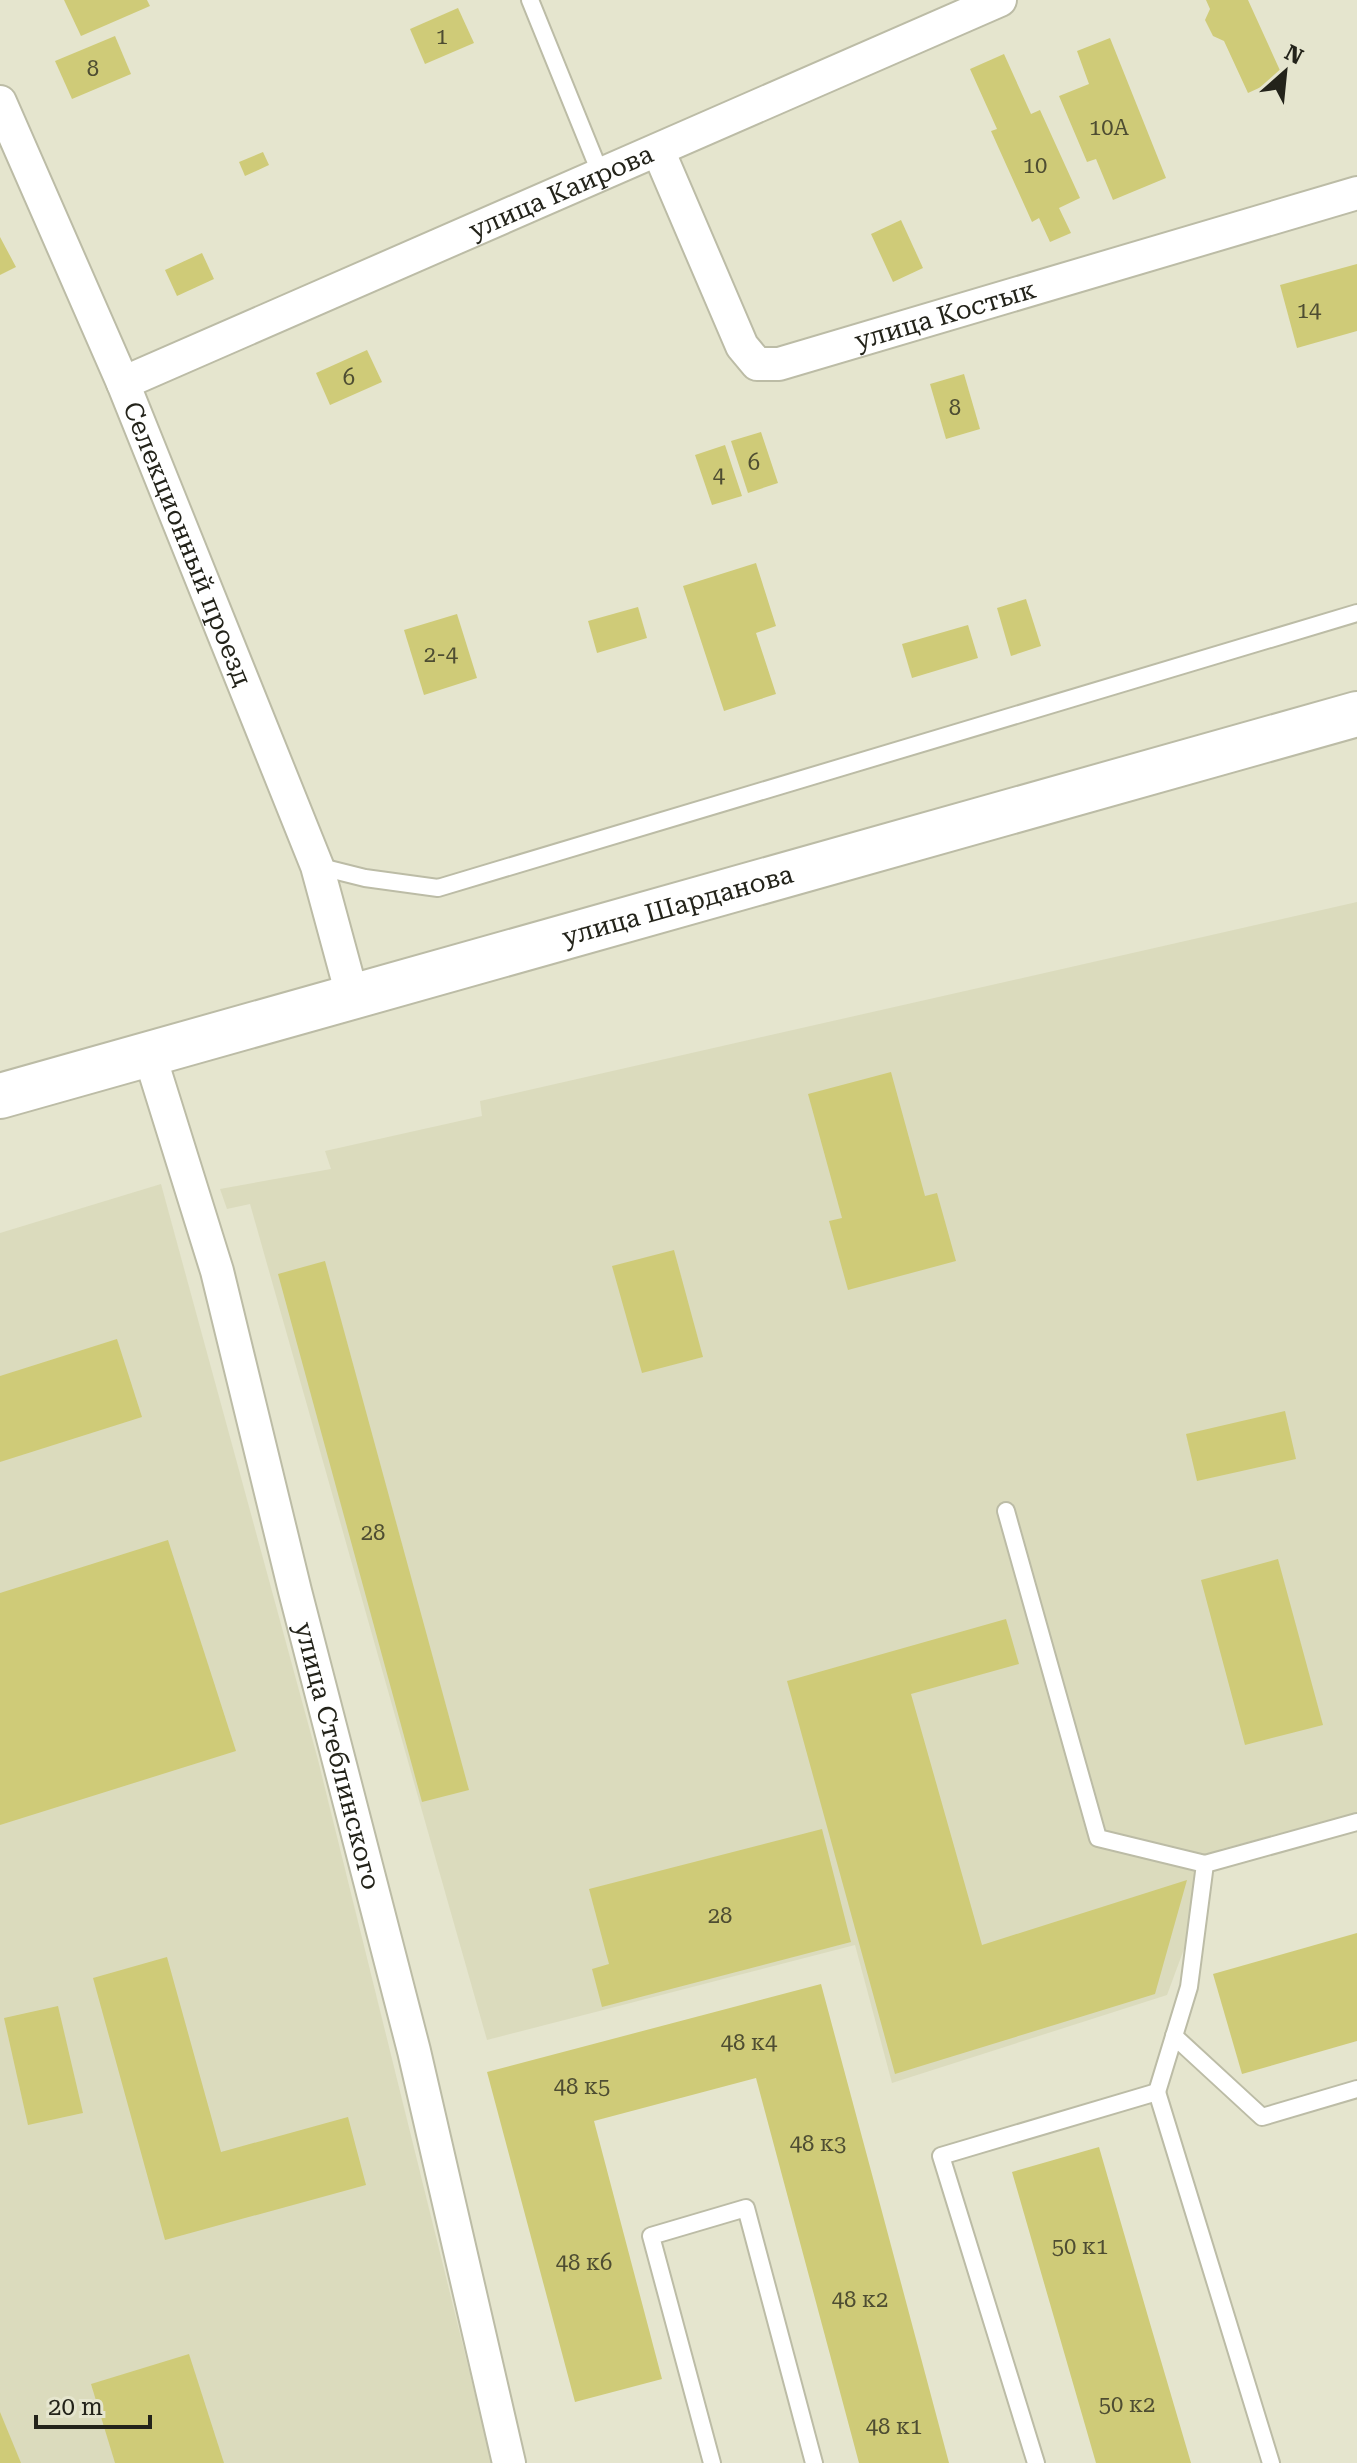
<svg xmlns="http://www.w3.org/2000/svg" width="1357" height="2463" font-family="'Roboto Serif',serif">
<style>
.built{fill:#dbdbbd}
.building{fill:#cfcb78}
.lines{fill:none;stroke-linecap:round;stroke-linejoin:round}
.service-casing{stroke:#bcbca6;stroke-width:20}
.minor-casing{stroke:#bcbca6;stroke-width:36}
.secondary-casing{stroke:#bcbca6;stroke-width:48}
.service{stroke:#fff;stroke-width:16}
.minor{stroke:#fff;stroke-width:32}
.secondary{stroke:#fff;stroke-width:44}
.labels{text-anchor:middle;stroke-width:6;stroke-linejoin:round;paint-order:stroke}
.number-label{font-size:22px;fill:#4e4d32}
.street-label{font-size:26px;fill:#23231a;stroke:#e5e5ce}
</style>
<rect width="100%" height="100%" fill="#e5e5ce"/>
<g class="built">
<path d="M1357,902V1813L1221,1849L1167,1995L892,2083L855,1945L487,2040L250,1204L227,1209L220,1189L331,1169L325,1151L482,1116L480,1101Z"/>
<path d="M161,1184L318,1760L492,2463H0V1233Z"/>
</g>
<g class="building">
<path d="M64,0H147L150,6L81,36Z"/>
<path d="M1206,0H1248L1283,77L1248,93L1224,41L1213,36L1205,20L1210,9Z"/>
<path d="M458,8L474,43L425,64L410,29Z"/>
<path d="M115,36L131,74L72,99L55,61Z"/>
<path d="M1110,38L1166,178L1113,200L1096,159L1087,162L1059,96L1089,84L1077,51Z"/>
<path d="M1004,54L1031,114L1040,110L1080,198L1059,208L1071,233L1050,242L1039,218L1032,222L991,131L997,129L970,69Z"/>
<path d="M263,152L269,165L245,176L239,162Z"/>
<path d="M901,220L923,268L893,282L871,234Z"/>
<path d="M0,237L16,267L0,275Z"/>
<path d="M202,253L214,279L177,296L165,270Z"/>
<path d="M1357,264V331L1297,348L1280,285Z"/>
<path d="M367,350L382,382L330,405L316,373Z"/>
<path d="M964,374L980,429L946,439L930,384Z"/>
<path d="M761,432L778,483L748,493L731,441Z"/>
<path d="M725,445L742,496L712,505L695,455Z"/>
<path d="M756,563L776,626L756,633L776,694L724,711L683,586Z"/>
<path d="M1026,599L1041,646L1011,656L997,608Z"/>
<path d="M638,607L647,638L597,653L588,621Z"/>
<path d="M457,614L477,678L424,695L404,630Z"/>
<path d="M968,625L978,658L912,678L902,644Z"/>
<path d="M891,1072L925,1196L937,1193L956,1261L848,1290L829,1221L842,1218L808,1094Z"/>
<path d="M674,1250L703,1357L642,1373L612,1266Z"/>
<path d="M325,1261L469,1790L422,1802L278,1274Z"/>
<path d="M117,1339L142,1417L0,1462V1376Z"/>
<path d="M1285,1411L1296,1459L1197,1481L1186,1434Z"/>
<path d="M168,1540L236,1751L0,1825V1593Z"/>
<path d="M1278,1559L1323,1725L1245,1745L1201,1580Z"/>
<path d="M1006,1619L1019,1664L911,1694L982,1945L1187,1880L1155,1994L895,2074L787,1681Z"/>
<path d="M822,1829L851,1942L602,2007L592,1969L609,1964L589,1889Z"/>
<path d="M1357,1933V2041L1242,2074L1213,1974Z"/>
<path d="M167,1957L221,2152L348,2117L366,2185L165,2240L93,1978Z"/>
<path d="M821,1984L881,2208L949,2463H859L756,2078L594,2121L662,2379L575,2402L487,2072Z"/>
<path d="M58,2006L83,2113L28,2125L4,2018Z"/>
<path d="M1099,2147L1149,2320L1191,2463H1096L1012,2172Z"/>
<path d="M189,2354L224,2463H115L91,2384Z"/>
<path d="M0,2412L21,2463H0Z"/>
</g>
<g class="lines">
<defs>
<g id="service">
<path d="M530,0L601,175"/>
<path d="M317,866L365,878L438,888L1357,613"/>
<path d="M1006,1511L1098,1838L1205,1864"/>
<path d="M1174,2036L1262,2117L1357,2089"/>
<path d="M1157,2092L1189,1987L1205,1864L1357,1822"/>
<path d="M712,2463L651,2236L746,2208L814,2463"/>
<path d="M1036,2463L941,2156L1157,2092L1271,2463"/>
</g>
<g id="minor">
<path id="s1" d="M0,102L123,383L317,866L352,995"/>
<path id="s2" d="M658,150L742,346L757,364H779L1357,193"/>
<path id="s3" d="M123,383L1000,0"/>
<path id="s4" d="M149,1053L217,1271L295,1591L414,2051L509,2463"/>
</g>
<g id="secondary">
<path id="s5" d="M0,1096L1357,714"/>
</g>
</defs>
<use href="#service" class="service-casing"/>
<use href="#minor" class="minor-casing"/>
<use href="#secondary" class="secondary-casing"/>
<use href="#service" class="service"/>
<use href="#minor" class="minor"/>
<use href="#secondary" class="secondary"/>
</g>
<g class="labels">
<g class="number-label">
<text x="442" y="44">1</text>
<text x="93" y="76">8</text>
<text x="1109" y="135">10А</text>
<text x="1035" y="173">10</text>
<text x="1309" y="318">14</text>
<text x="349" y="385">6</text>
<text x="955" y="415">8</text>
<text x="754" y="470">6</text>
<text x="719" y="483">4</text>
<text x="441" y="662">2-4</text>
<text x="373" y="1540">28</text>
<text x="720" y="1923">28</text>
<text x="749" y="2050">48 к4</text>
<text x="582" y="2094">48 к5</text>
<text x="818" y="2151">48 к3</text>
<text x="1080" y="2254">50 к1</text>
<text x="584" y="2270">48 к6</text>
<text x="860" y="2307">48 к2</text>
<text x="1127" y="2412">50 к2</text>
<text x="894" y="2434">48 к1</text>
</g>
<g class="street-label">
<text dy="9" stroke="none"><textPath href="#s3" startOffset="478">улица Каирова</textPath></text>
<text dy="9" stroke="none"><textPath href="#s2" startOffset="432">улица Костык</textPath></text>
<text dy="9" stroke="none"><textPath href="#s1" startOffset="480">Селекционный проезд</textPath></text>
<text dy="9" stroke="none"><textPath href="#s5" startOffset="704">улица Шарданова</textPath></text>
<text dy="9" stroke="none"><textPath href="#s4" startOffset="728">улица Стеблинского</textPath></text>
</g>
</g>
<g transform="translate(1285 72) rotate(27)" stroke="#e5e5ce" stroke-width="6" paint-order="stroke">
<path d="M0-6L14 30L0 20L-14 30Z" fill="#23231a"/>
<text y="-12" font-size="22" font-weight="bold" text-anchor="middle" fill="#23231a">N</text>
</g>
<path d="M36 2415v12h114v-12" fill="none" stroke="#23231a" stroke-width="4"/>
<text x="48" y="2415" font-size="24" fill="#23231a" stroke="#e5e5ce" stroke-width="6" paint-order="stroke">20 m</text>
</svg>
